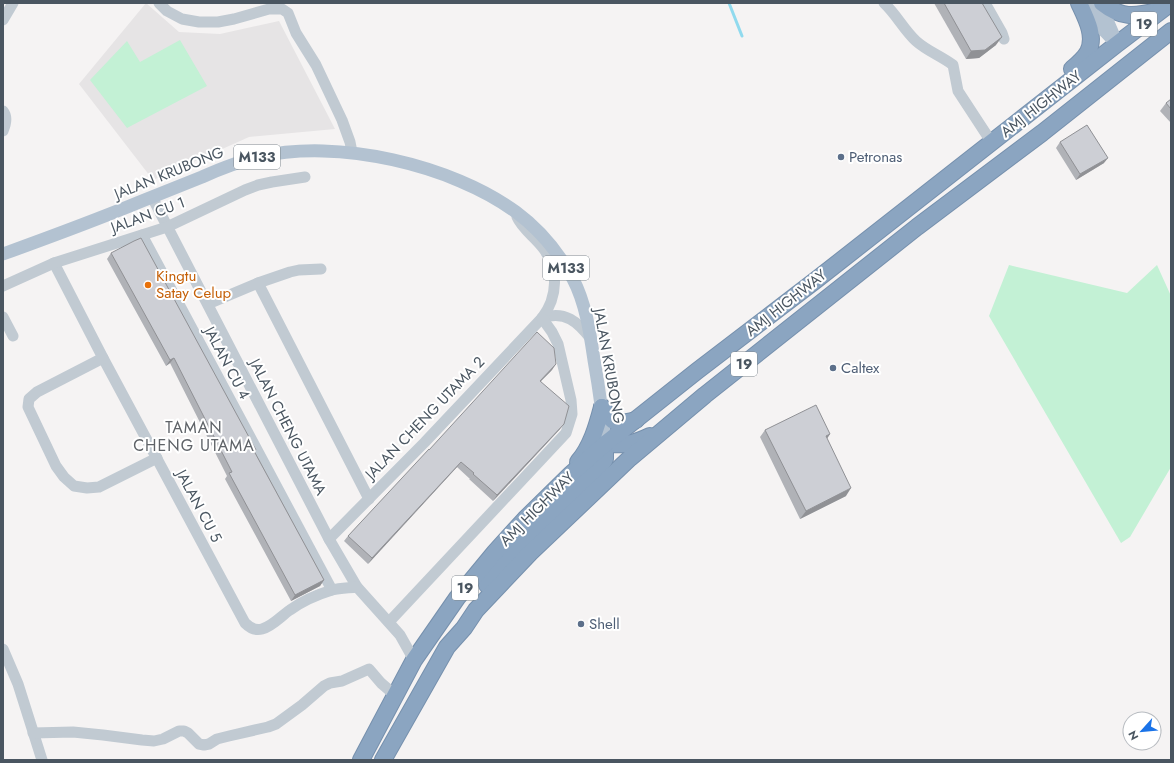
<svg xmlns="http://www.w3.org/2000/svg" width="1174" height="763" font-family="Jost,sans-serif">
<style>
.education{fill:#e6e4e5}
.green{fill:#c3f1d5}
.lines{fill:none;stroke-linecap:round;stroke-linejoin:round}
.stream{stroke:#90daee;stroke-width:3}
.highway-casing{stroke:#7690ad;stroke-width:18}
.minor{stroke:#c1cad2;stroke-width:11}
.major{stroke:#b3c2d1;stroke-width:13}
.highway{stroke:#8ba5c1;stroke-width:16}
.wall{fill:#b0b2b7}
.shaded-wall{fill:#909195}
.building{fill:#cdcfd5;stroke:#909195}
.service-dot{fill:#5c6f8a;stroke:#fff;stroke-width:1.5}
.food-dot{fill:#e8710a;stroke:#fff;stroke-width:1.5}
.labels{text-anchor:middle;stroke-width:4;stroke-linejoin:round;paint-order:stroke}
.shield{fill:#fff;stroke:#808990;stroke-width:1}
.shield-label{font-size:14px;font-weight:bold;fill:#4a5661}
.street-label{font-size:15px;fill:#4a5661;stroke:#fff}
.service-label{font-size:15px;fill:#4e5e75;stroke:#fff;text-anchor:start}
.food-label{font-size:15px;fill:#c56008;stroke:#fff;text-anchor:start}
.neighbourhood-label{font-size:16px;letter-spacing:1px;fill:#5f6368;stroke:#fff}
</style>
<rect width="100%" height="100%" fill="#f5f3f3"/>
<path class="education" d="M146,3L179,32L220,34L279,21L335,129L249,137L153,180L79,84Z"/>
<g class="green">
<path d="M180,40L207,86L127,128L90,80L127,41L140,62Z"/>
<path d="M1009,265L1127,293L1157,265L1171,296V467L1130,537L1121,543L989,316Z"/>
</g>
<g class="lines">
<path class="stream" d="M729,3L742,36"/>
<defs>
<g id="highway">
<path d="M1102,3C1121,18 1134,17 1156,11"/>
<path d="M1072,69C1078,64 1084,59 1088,52C1096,36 1086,18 1079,3"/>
<path d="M602,407C614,425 615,425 636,420"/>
<path d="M605,444C626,445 631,445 650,436"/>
<path d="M578,462C591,447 597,426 602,407"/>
<path d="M487,585L521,544L556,509L597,471L605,459V444"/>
<path d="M361,760L414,660L457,598L495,552L525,519L571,474L605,444L697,371L816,280L1117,44L1171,3"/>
<path d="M383,760L447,647L464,628L476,610L530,553L630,458L705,395L917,227L1042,133L1171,31"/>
</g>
</defs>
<use href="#highway" class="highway-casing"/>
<g class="minor">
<path d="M159,3L167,11L182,19L199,22H218L234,19L269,9H282L288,13L296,33L316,65L342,120L350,142L352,152"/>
<path d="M884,3C896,14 904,30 916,41C927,51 941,56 953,65L958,91L992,143"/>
<path d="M985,3L1002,33L1004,39"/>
<path d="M3,20L13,3"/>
<path d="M3,111C8,117 6,124 3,131"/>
<path d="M152,197L329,539L357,587L400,635L414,660"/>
<path d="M142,235L332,590"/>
<path d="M54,263L103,358L245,623C250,628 255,631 262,629C273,626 281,616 290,610C301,602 319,594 332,590C340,588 349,588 357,587"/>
<path d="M258,283L369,499"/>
<path d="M3,286L54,263L167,227L245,190L258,185L272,182L305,177"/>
<path d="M208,304L258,283L290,272L299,270L321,269"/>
<path d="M3,317L13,336"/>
<path d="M542,318C565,310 578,322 591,339"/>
<path d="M103,358L37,392L29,399L28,407L56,466L64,477L74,486L87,488L99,487L157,458"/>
<path d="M329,539L425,442L542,318C558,297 559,269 543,248C535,237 522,229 517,217"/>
<path d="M389,622L566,433L572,414L571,400L558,344L552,332L542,318"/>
<path d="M3,649L18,684L42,760"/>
<path d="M33,733L73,732L103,735L142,740L154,741L163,739L179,731H184L188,733L199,744L204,745L209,744L217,739L229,736L268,727L276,724L302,705L324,686L330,683L342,681L369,669L381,683L396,696"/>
</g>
<g class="major">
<path d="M1095,3L1107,20L1113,34"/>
<path d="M1084,6L1100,26L1117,44"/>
<path d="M3,254C50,237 96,220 142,201C162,193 182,185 202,177C220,169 239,161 259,157C337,138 452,165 516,212C539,229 559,253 573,279C586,304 590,333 594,360C599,388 603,416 605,444"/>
</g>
<use href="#highway" class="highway"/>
</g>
<g class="wall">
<path d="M934,3H982L996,45L979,58L966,59Z"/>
<path d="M1171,99V123L1160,111L1166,103Z"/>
<path d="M1060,142L1104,163L1076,180L1056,148Z"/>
<path d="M111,253L256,450L255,452L324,580L320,586L291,601L225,479L227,476L170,363L166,366L107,259Z"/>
<path d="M552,370L541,381L560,429L493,501L469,479H470L457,467L368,564L344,541L348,536L429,450Z"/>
<path d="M765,430L830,434L827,439L846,496L800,519L760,437Z"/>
</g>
<g class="shaded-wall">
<path d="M1002,37L996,45L979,58L966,59L971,51Z"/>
<path d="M1108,158L1104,163L1076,180L1080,174Z"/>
<path d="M174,358L170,363L166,366L170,360Z"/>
<path d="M556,364L552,370L536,386L540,381Z"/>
<path d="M564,424L560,429L493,501L497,495Z"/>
<path d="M830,434L825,441L826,436Z"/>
<path d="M461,462L457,467L368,564L372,558Z"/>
<path d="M851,488L846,496L800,519L806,511Z"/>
<path d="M324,580L320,586L291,601L295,595Z"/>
</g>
<g class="building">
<path d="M944,3H982L1002,37L985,50L971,51Z"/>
<path d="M1171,99V109L1166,103Z"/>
<path d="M1087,125L1108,158L1080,174L1060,142Z"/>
<path d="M141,238L256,450L254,451L324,580L295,595L229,473L232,472L174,358L170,360L111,253L134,241Z"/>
<path d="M537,332L554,348L556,364L540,381L569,406L564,424L497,495L473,474L474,473L461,462L372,558L348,536L429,449V450Z"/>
<path d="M816,405L830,434L826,436L851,488L806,511L765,430Z"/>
</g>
<g class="service-dot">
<circle cx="841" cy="157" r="4"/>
<circle cx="833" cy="368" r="4"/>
<circle cx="581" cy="624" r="4"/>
</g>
<circle class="food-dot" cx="148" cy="285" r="4"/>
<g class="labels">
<g class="shield">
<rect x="1131" y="12" width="26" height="24" rx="3"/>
<rect x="234" y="145" width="46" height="24" rx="3"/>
<rect x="543" y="256" width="46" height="24" rx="3"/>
<rect x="731" y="352" width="26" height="24" rx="3"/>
<rect x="452" y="576" width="26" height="24" rx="3"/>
</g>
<g class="shield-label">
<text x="1144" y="29">19</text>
<text x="257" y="162">M133</text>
<text x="566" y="273">M133</text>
<text x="744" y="369">19</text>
<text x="465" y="593">19</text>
</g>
<g class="street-label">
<text transform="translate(1041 104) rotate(-38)" y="5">AMJ HIGHWAY</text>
<text transform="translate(169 173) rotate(-22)" y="5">JALAN KRUBONG</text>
<text transform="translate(148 215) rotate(-20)" y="5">JALAN CU 1</text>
<text transform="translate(786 303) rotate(-38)" y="5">AMJ HIGHWAY</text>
<text transform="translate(227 363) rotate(62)" y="5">JALAN CU 4</text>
<text transform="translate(609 366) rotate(80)" y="5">JALAN KRUBONG</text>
<text transform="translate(425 418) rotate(-46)" y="5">JALAN CHENG UTAMA 2</text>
<text transform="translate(288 427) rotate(63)" y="5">JALAN CHENG UTAMA</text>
<text transform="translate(199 506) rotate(62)" y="5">JALAN CU 5</text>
<text transform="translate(537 509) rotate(-45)" y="5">AMJ HIGHWAY</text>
</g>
<g class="service-label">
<text x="849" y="162">Petronas</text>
<text x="841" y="373">Caltex</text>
<text x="589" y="629">Shell</text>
</g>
<g class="food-label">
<text x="156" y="281">Kingtu<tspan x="156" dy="17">Satay Celup</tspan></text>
</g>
<g class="neighbourhood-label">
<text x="194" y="433">TAMAN<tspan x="194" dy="18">CHENG UTAMA</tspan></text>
</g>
</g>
<rect width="1174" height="763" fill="none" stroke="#4a5661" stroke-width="8"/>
<g transform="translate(1142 731) rotate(243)"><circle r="19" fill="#ffffff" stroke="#b7bbc0"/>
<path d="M0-3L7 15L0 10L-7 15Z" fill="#1a73e8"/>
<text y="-6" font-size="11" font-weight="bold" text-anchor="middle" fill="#4a5661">N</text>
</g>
</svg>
